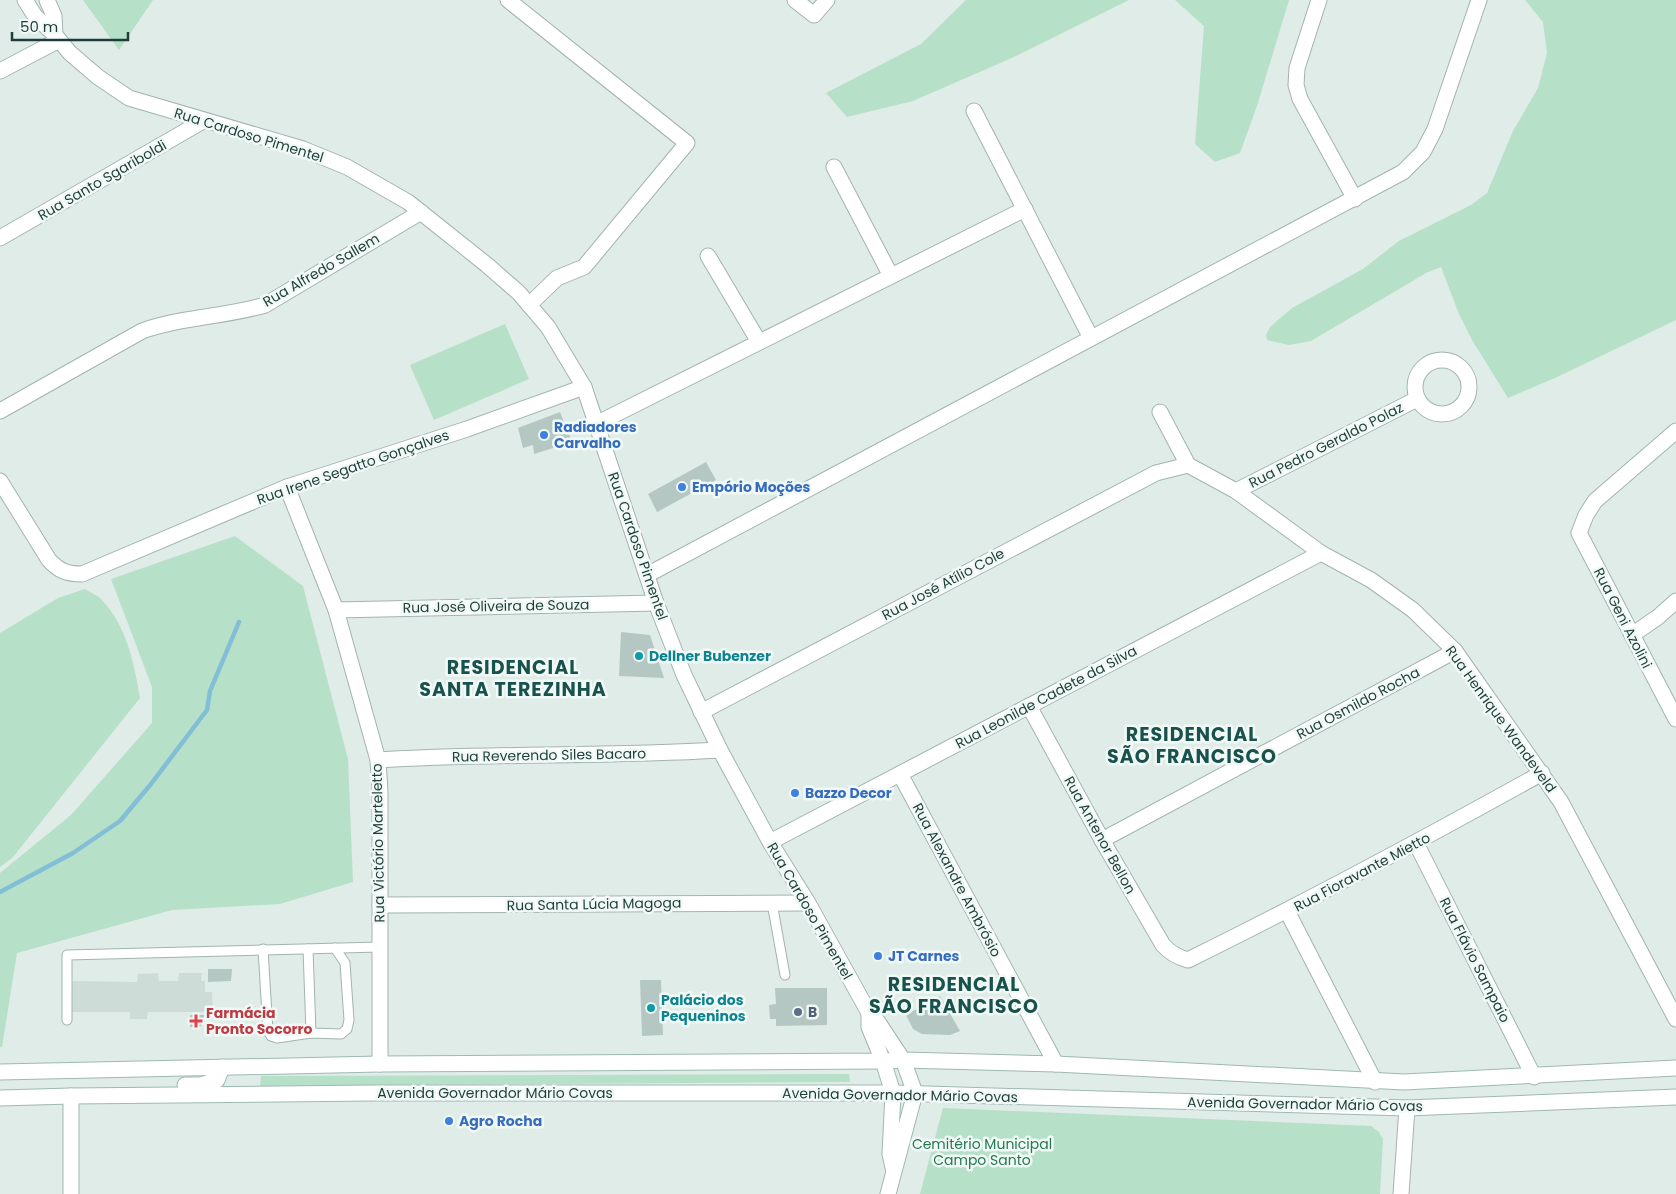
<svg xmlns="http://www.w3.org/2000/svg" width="1676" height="1194" font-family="Poppins,sans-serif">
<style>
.built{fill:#cedcd8}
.green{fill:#b6e0c7}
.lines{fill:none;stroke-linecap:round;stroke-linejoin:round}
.stream{stroke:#82bfd7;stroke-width:4.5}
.building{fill:#b5c7c2}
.lane-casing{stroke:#a2b4b0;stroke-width:11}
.street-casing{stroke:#a2b4b0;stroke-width:17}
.secondary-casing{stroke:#9db9b3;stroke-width:17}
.lane{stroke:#fff;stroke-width:9}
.street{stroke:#fff;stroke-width:15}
.secondary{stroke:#fff;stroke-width:15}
.shop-dot{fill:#3f7fe0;stroke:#f1f9f6;stroke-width:2}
.culture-dot{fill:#0f9aa8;stroke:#f1f9f6;stroke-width:2}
.service-dot{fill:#5c6f8a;stroke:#f1f9f6;stroke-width:2}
.health-dot{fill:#e0444e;stroke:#f1f9f6;stroke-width:2}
.labels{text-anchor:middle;stroke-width:5;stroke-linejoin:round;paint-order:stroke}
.street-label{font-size:14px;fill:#1f3e3a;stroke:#f1f9f6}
.shop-label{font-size:14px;font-weight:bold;fill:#366cbe;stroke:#f1f9f6;text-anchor:start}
.culture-label{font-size:14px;font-weight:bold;fill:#0d838f;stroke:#f1f9f6;text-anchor:start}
.service-label{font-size:14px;font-weight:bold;fill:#4e5e75;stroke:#f1f9f6;text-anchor:start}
.health-label{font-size:14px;font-weight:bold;fill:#be3a42;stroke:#f1f9f6;text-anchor:start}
.park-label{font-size:14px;fill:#257951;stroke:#f1f9f6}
.district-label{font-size:19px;font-weight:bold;letter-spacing:1px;fill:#19524c;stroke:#f1f9f6}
</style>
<rect width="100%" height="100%" fill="#e0ece8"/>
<path class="built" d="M158,973L159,981H178L179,973H202L201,981H205V992H212L213,1012H148L147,1019H130V1012H72V981L137,982L138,974Z"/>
<g class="green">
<path d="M83,0H153L119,50Z"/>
<path d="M966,0H1129L1014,57L913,101L847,117L826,93L921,44Z"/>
<path d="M1175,0H1289L1257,106L1240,153L1215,162L1195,144L1204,26Z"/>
<path d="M1525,0H1676V320L1555,378L1508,398L1472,340L1459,314L1441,267L1426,273L1311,341L1289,345L1267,340L1266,335L1270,327L1292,308L1363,269L1399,241L1471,205L1487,193L1513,131L1538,88L1547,53L1543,22Z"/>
<path d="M505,324L529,379L434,420L410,365Z"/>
<path d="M235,536L303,586L348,759L353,882L280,904L172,910L17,953L2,1047H0V873L71,815L152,723V687L111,579Z"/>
<path d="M85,589C91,593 98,595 102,600C127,627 134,663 140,698L13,857L0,867V633L58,598Z"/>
<path d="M849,1074L850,1082L260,1086L261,1076Z"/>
<path d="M943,1108L1371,1126L1379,1132L1383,1139L1380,1194H920Z"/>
</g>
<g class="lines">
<path class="stream" d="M0,892L73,853L120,821L151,784L207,710L210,691L239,622"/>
</g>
<g class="building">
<path d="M560,412L572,442L534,454L533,445L523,448L518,428Z"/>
<path d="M706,462L716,480L657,512L648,494Z"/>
<path d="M621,632L650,635L664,678L619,676Z"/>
<path d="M208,969H232L231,981L208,982Z"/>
<path d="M640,980H661L663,1035L642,1036Z"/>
<path d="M775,988H827V1025L776,1026V1019H770L769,1005L776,1004Z"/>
<path d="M940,996L960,1031L950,1035L922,1034L913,1029L906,1015Z"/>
<path d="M190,1015H204V1021H201V1026L190,1027Z"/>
</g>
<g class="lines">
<defs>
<g id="lane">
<path d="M772,903L785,975"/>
<path d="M263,949L268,1031L271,1036L277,1038L311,1033L341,1034L347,1029L349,1020L345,963L335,948"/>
<path d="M308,949L311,1033"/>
<path d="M67,1020V955L380,947"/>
</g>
<g id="street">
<path d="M25,0L35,16L55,35L70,53L98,77L129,98L303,149L347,167L408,202L487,265L519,293L548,327L584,387L656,603L684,675L720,750L770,842L808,903L869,1013L878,1022L903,1060"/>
<path d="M47,0L54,16L55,35"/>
<path d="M508,0L687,143L584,267L557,278L529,305"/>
<path d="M795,0L814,15L827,0"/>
<path d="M1319,0L1297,68L1296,85L1300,99L1355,199"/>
<path d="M0,71L59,40"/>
<path d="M974,111L1091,338"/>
<path d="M834,167L891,276"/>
<path d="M0,238L203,121"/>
<path d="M708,256L759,342"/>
<circle cx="1442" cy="387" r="27"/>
<path d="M0,411L142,331C181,317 224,317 265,305L421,212"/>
<path d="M1160,412L1188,465L1236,491L1321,553L1371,580L1413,610L1455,651L1561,802L1676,1019"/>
<path d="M596,424L1025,209"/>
<path d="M1676,431L1595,501L1586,515L1579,533L1676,719"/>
<path d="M0,481L49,560C59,571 67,574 82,574L287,487L467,429L584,387"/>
<path d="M287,487L336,610L378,760L380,792V1064"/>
<path d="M1236,491L1417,399"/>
<path d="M647,575L1403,172L1423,152L1435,129L1479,0"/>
<path d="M336,610L656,603"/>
<path d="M1632,635L1658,617L1676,601"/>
<path d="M1029,706L1102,840L1163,945C1170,953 1177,957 1188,960C1308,901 1425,838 1542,773"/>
<path d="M701,712L1156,473L1188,465"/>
<path d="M378,760C492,753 606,757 720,750"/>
<path d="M900,774L1056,1064"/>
<path d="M1102,840L1455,651"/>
<path d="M770,842L1321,553"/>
<path d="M1416,843L1534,1077"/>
<path d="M380,905L808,903"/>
<path d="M1287,911L1375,1082"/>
<path d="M869,1013V1027L883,1061"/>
<path d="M71,1194V1096"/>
<path d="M1401,1194L1407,1108"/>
</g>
<g id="secondary">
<path d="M883,1061L893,1093L890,1154L893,1168"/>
<path d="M0,1072L380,1064L883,1061L903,1060L1056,1064L1404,1082L1676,1068"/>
<path d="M185,1085H201L217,1080L222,1067"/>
<path d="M0,1098L71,1096L374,1093H893L1407,1108L1676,1097"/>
<path d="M888,1194L915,1093L903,1060"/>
</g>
</defs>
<use href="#lane" class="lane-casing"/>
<use href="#street" class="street-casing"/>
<use href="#secondary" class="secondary-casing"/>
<use href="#lane" class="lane"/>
<use href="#street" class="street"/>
<use href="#secondary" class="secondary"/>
</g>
<g class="shop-dot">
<circle cx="544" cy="435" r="5"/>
<circle cx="682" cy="487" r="5"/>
<circle cx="795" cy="793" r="5"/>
<circle cx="878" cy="956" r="5"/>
<circle cx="449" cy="1121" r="5"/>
</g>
<g class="culture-dot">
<circle cx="639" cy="656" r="5"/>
<circle cx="651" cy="1008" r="5"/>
</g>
<circle class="service-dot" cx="798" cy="1012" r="5"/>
<path class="health-dot" d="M193.5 1013.5h5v5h5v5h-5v5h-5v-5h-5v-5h5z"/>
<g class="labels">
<g class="street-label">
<text transform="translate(249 135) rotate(17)" y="5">Rua Cardoso Pimentel</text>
<text transform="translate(102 180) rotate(-30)" y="5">Rua Santo Sgariboldi</text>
<text transform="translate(321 270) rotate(-30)" y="5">Rua Alfredo Sallem</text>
<text transform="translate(1326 445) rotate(-27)" y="5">Rua Pedro Geraldo Polaz</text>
<text transform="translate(353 467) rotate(-19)" y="5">Rua Irene Segatto Gonçalves</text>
<text transform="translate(638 546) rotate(71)" y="5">Rua Cardoso Pimentel</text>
<text transform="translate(943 584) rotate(-28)" y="5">Rua José Atílio Cole</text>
<text transform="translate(496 606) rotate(-1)" y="5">Rua José Oliveira de Souza</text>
<text transform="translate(1623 618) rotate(63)" y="5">Rua Geni Azolini</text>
<text transform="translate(1046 697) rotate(-28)" y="5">Rua Leonilde Cadete da Silva</text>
<text transform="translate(1358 703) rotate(-28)" y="5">Rua Osmildo Rocha</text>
<text transform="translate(1501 719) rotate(54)" y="5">Rua Henrique Wandeveld</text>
<text transform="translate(549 755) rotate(-1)" y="5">Rua Reverendo Siles Bacaro</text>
<text transform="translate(1100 835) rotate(61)" y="5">Rua Antenor Bellon</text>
<text transform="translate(378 843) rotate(-91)" y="5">Rua Victório Marteletto</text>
<text transform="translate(1362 872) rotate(-28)" y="5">Rua Fioravante Mietto</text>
<text transform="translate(957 880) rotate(62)" y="5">Rua Alexandre Ambrósio</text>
<text transform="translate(594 904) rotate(-1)" y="5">Rua Santa Lúcia Magoga</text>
<text transform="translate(810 911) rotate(60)" y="5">Rua Cardoso Pimentel</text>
<text transform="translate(1475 960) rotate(63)" y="5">Rua Flávio Sampaio</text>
<text x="495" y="1098">Avenida Governador Mário Covas</text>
<text transform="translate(900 1095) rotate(1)" y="5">Avenida Governador Mário Covas</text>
<text transform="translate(1305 1104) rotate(1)" y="5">Avenida Governador Mário Covas</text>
</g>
<g class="shop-label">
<text x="554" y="432">Radiadores<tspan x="554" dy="16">Carvalho</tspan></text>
<text x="692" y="492">Empório Moções</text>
<text x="805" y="798">Bazzo Decor</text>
<text x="888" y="961">JT Carnes</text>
<text x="459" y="1126">Agro Rocha</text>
</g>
<g class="culture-label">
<text x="649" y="661">Dellner Bubenzer</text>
<text x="661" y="1005">Palácio dos<tspan x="661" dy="16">Pequeninos</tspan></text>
</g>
<g class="service-label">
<text x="808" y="1017">B</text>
</g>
<g class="health-label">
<text x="206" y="1018">Farmácia<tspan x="206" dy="16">Pronto Socorro</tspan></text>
</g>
<g class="park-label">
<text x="982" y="1149">Cemitério Municipal<tspan x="982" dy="16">Campo Santo</tspan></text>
</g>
<g class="district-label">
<text x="513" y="674">RESIDENCIAL<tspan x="513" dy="22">SANTA TEREZINHA</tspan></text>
<text x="1192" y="741">RESIDENCIAL<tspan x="1192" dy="22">SÃO FRANCISCO</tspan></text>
<text x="954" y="991">RESIDENCIAL<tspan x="954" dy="22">SÃO FRANCISCO</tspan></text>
</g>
</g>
<path d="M12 32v8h116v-8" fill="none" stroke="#1f3e3a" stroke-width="2.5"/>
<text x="20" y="32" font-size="15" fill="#1f3e3a" stroke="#f1f9f6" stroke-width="4" paint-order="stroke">50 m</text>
</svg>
